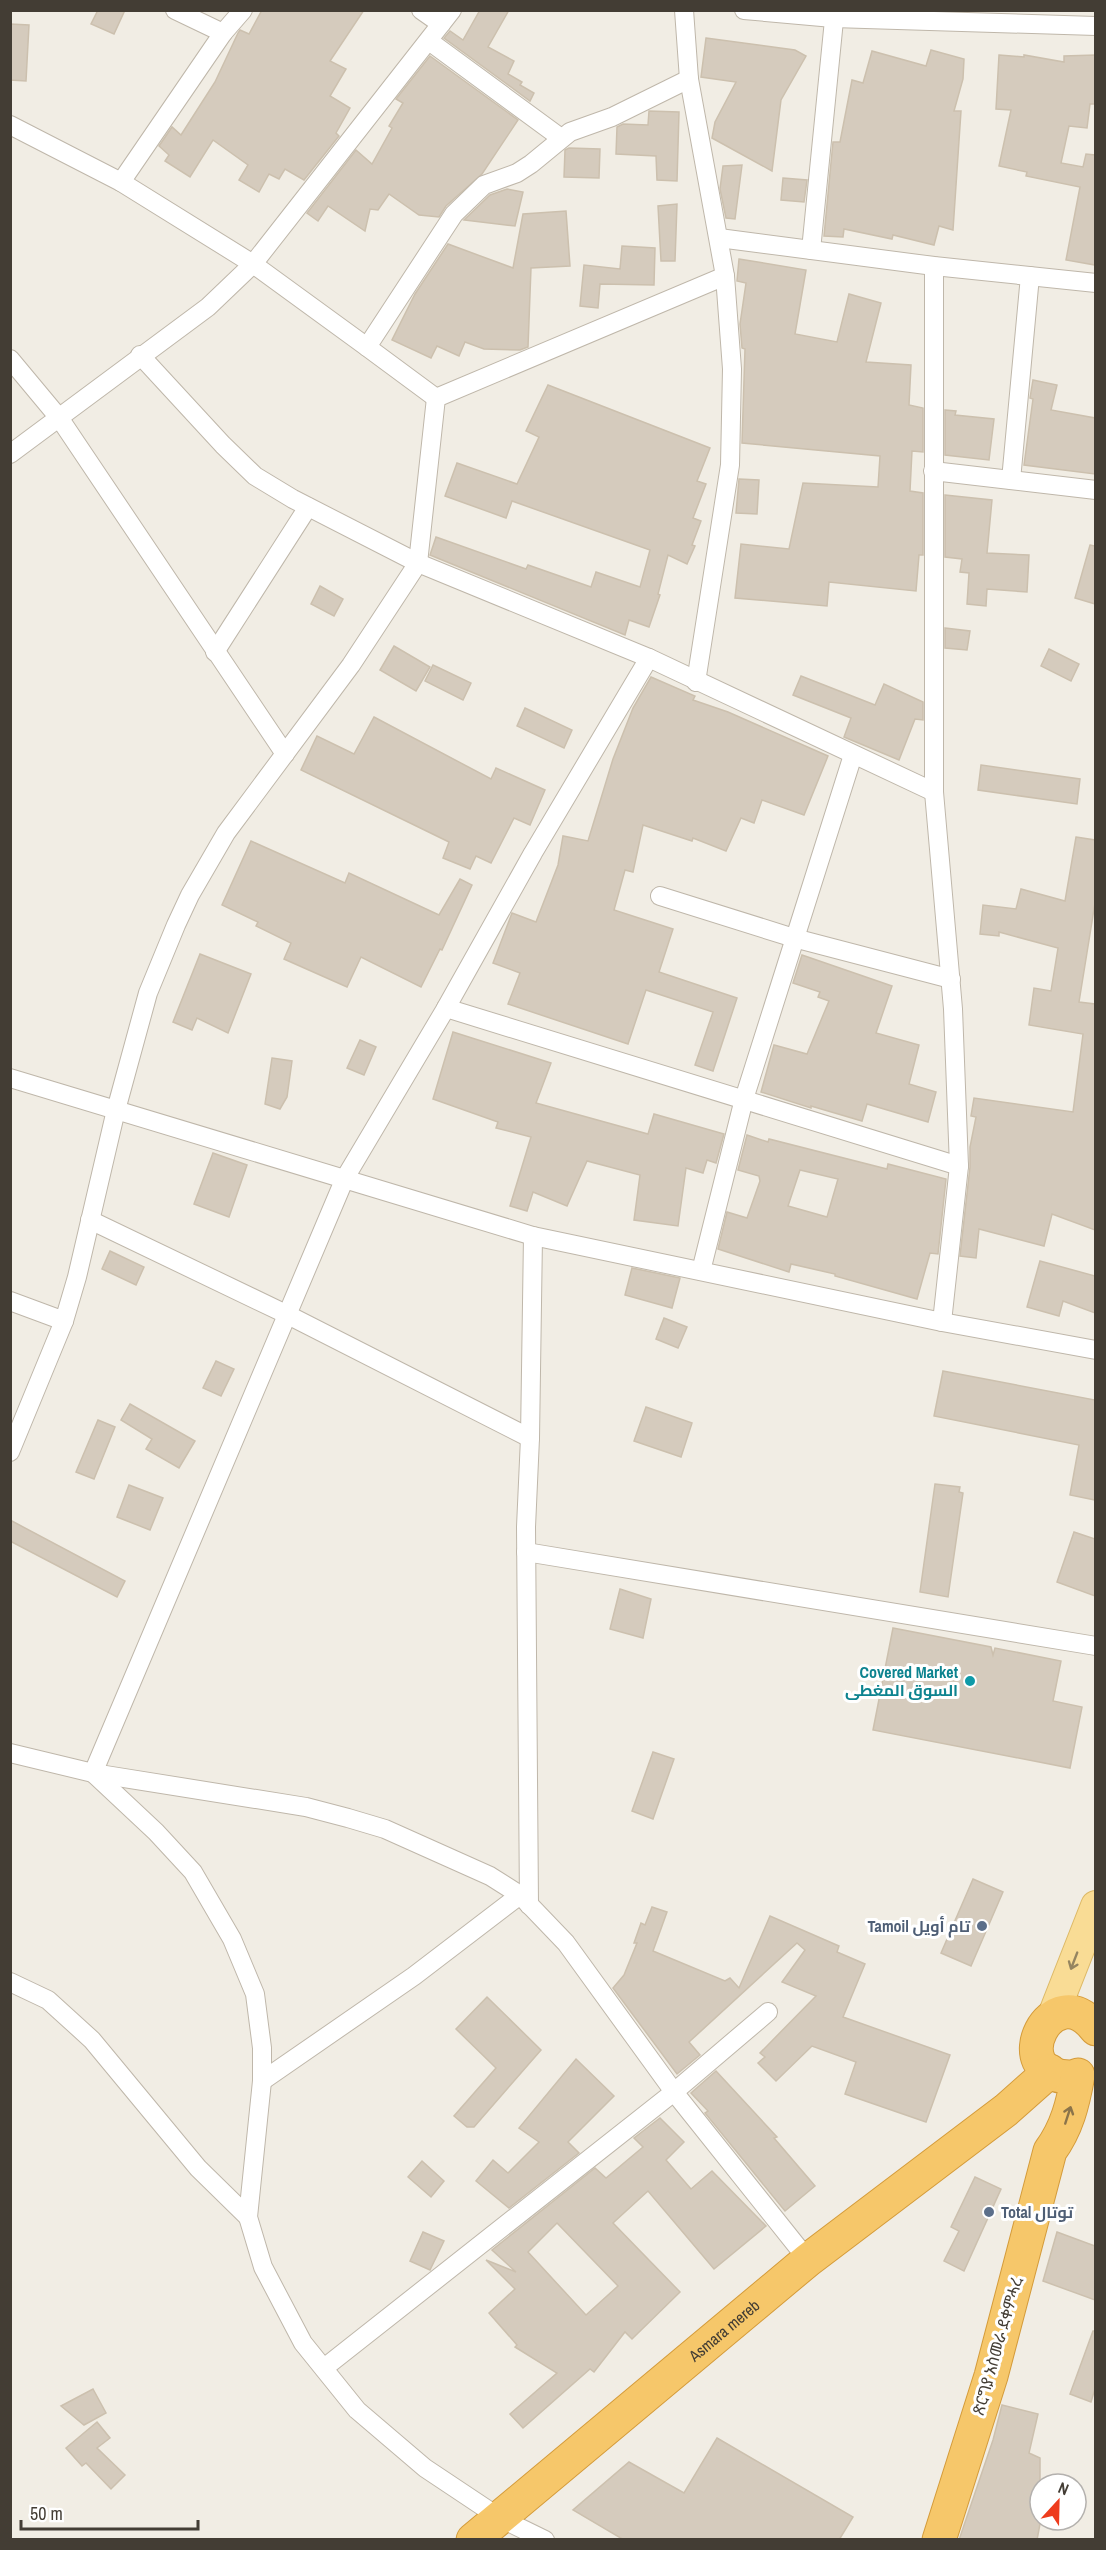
<svg xmlns="http://www.w3.org/2000/svg" width="1106" height="2550" font-family="'Archivo Narrow',Cairo,'Noto Sans Ethiopic',sans-serif">
<style>
.building{fill:#d5cbbd;stroke:#ccc0ae;stroke-width:1.5;fill-rule:evenodd}
.lines{fill:none;stroke-linecap:round;stroke-linejoin:round}
.street-casing{stroke:#bfb7aa;stroke-width:20}
.primary-casing{stroke:#ddb966;stroke-width:32}
.highway-casing{stroke:#d49b3a;stroke-width:35}
.street{stroke:#fff;stroke-width:18}
.primary{stroke:#f9dc95;stroke-width:30}
.highway{stroke:#f6c76a;stroke-width:33}
.oneway{stroke:#958560}
.oneway2{stroke:#8b744a}
.culture-dot{fill:#0f9aa8;stroke:#fff;stroke-width:2}
.service-dot{fill:#5c6f8a;stroke:#fff;stroke-width:2}
.labels{text-anchor:middle;stroke-width:6;stroke-linejoin:round;paint-order:stroke}
.culture-label{font-size:16px;font-weight:bold;fill:#0d838f;stroke:#fff;text-anchor:end}
.service-label{font-size:16px;font-weight:bold;fill:#4e5e75;stroke:#fff;text-anchor:end}
.street-label{font-size:16px;fill:#433d34;stroke:#fff}
</style>
<rect width="100%" height="100%" fill="#f1ede4"/>
<g class="building">
<path d="M98,10H125L114,34L91,24Z"/>
<path d="M262,10H364L330,61L346,69L330,96L350,108L336,133L339,136L304,180L285,169L279,179L269,174L259,192L239,180L248,165L213,140L190,177L165,161L169,155L159,146L172,127L181,135L215,82L238,33L240,30L249,34Z"/>
<path d="M480,10H509L488,47L514,61L508,74L522,82L520,85L534,93L530,101L444,38L450,31L463,40Z"/>
<path d="M10,24L29,25L26,81L10,80Z"/>
<path d="M706,38L795,50L806,56L781,100L772,171L712,138L715,122L736,82L701,77Z"/>
<path d="M931,50L964,59L963,79L954,111H961L953,230L939,226L934,245L893,235L892,239L844,229L843,237L824,236L833,142H840L852,80L863,83L872,51L926,66Z"/>
<path d="M999,55L1024,57V55L1064,62V56L1095,55V104H1090L1087,128L1069,126L1061,163L1083,167L1086,154L1095,155V265L1066,260L1080,187L1026,176L1027,172L999,166L1011,110L996,109Z"/>
<path d="M430,56L518,120L482,174L446,206L439,217L419,215L389,194L378,210L370,209L365,231L328,206L318,221L307,213L356,150L372,164L392,128L389,126L403,103L396,99Z"/>
<path d="M649,111L679,112L677,181L657,180L656,156L616,154L617,127L623,124L648,125Z"/>
<path d="M569,148L600,149L599,178L564,177L565,150Z"/>
<path d="M742,165L735,219L726,218L720,189L723,166Z"/>
<path d="M783,178L807,180L804,202L781,200Z"/>
<path d="M507,189L523,192L515,226L464,220L490,195Z"/>
<path d="M677,204L675,261H661L658,206Z"/>
<path d="M566,211L570,266L531,268L528,347L520,350L484,349L465,342L459,356L437,346L431,358L392,340L415,294L448,244L513,268L523,214Z"/>
<path d="M622,246L655,248L654,285L600,284L598,308L580,306L584,265L620,269Z"/>
<path d="M739,259L806,270L795,334L837,342L849,294L881,303L866,362L911,365L909,405L923,408V452L912,451L910,491L923,493V555H919L916,591L829,582L827,606L735,598L741,544L789,549L803,483L878,487L880,456L742,443L745,349L742,348L740,324L746,283L737,281Z"/>
<path d="M1033,380L1057,385L1051,410L1095,418V474L1024,465L1033,399L1030,398Z"/>
<path d="M548,385L710,448L697,481L706,484L693,518L701,521L692,545L695,546L687,564L668,555L658,594L660,595L649,627L629,620L625,635L430,555L436,537L526,569L528,565L591,587L596,572L640,587L650,550L512,501L506,518L445,496L457,463L517,484L539,437L526,431Z"/>
<path d="M945,410L956,411L955,415L994,419L989,460L945,455Z"/>
<path d="M739,479L759,480L757,514L736,513Z"/>
<path d="M945,495L992,500L987,553L1029,555L1027,592L987,589L986,606L967,604L969,573L960,572L962,559L945,557Z"/>
<path d="M1090,545L1095,546V604L1075,598Z"/>
<path d="M320,586L343,599L334,616L311,604Z"/>
<path d="M945,628L970,631L967,650L945,648Z"/>
<path d="M394,646L430,667L416,691L380,670Z"/>
<path d="M1049,649L1079,664L1071,681L1041,666Z"/>
<path d="M433,665L471,683L463,700L425,681Z"/>
<path d="M801,676L875,705L884,684L923,702V720L915,719L899,760L844,737L851,718L793,695Z"/>
<path d="M651,677L695,696L693,700L728,712L828,756L804,815L762,800L754,823L741,818L726,851L693,838L692,841L643,825L633,872L625,870L614,910L673,929L659,972L737,998L713,1071L695,1065L713,1012L646,990L628,1044L508,1004L520,973L493,963L512,913L536,922L558,865L563,836L588,841L613,759L633,708Z"/>
<path d="M525,708L572,730L564,748L517,726Z"/>
<path d="M374,717L491,779L496,768L545,790L530,825L514,818L491,863L476,856L470,869L443,858L449,842L301,770L317,736L354,754Z"/>
<path d="M981,765L1080,779L1077,804L978,790Z"/>
<path d="M1076,837L1095,840V903L1079,1002L1095,1004V1230L1052,1214L1044,1246L979,1229L976,1258L960,1256L970,1167V1147L976,1117L971,1116L974,1098L1073,1112L1083,1034L1029,1025L1034,988L1051,991L1058,948L999,932V936L980,934L983,905L1016,909L1021,889L1065,901Z"/>
<path d="M251,841L345,883L349,873L439,915L460,879L472,885L442,950L440,949L421,987L361,957L347,987L284,959L291,943L256,926L258,922L222,905Z"/>
<path d="M200,954L251,974L228,1033L197,1018L192,1030L173,1022Z"/>
<path d="M802,955L892,986L876,1033L919,1045L909,1084L936,1092L928,1122L867,1104L862,1121L811,1106V1108L761,1092L774,1045L807,1054L829,1001L818,997L820,992L793,983Z"/>
<path d="M453,1032L551,1063L536,1103L648,1134L654,1114L724,1134L716,1163L707,1160L703,1173L686,1168L678,1226L634,1220L640,1175L587,1161L567,1206L533,1192L527,1211L510,1206L531,1137L496,1128L498,1122L433,1099Z"/>
<path d="M360,1040L376,1047L364,1075L347,1068Z"/>
<path d="M272,1058L292,1061L287,1097L280,1109L265,1104Z"/>
<path d="M747,1135L768,1142L769,1139L887,1169L888,1164L946,1179L938,1254L930,1253L917,1299L835,1276V1274L791,1264L789,1272L718,1249L727,1212L747,1218L760,1181L759,1176L738,1170ZM800,1170L838,1179L827,1217L788,1206Z"/>
<path d="M213,1153L247,1165L229,1217L194,1204Z"/>
<path d="M110,1251L144,1267L136,1285L102,1269Z"/>
<path d="M1040,1261L1095,1276V1313L1063,1301L1059,1316L1027,1307Z"/>
<path d="M632,1268L680,1278L672,1308L625,1295Z"/>
<path d="M664,1318L687,1327L678,1348L656,1339Z"/>
<path d="M216,1361L234,1369L221,1396L203,1388Z"/>
<path d="M943,1371L1095,1400V1500L1070,1495L1079,1445L934,1416Z"/>
<path d="M130,1404L195,1441L179,1468L146,1449L152,1439L121,1420Z"/>
<path d="M646,1407L692,1423L681,1457L634,1441Z"/>
<path d="M98,1420L115,1427L94,1479L76,1472Z"/>
<path d="M935,1484L960,1487L959,1492L963,1493L948,1597L920,1592Z"/>
<path d="M129,1485L163,1498L150,1530L117,1517Z"/>
<path d="M10,1520L125,1581L117,1597L10,1541Z"/>
<path d="M1074,1532L1095,1539V1596L1057,1582Z"/>
<path d="M620,1589L651,1599L643,1638L610,1629Z"/>
<path d="M893,1628L991,1647L993,1655L995,1648L1061,1661L1053,1701L1082,1707L1070,1768L873,1730Z"/>
<path d="M653,1752L674,1759L653,1819L632,1811Z"/>
<path d="M973,1879L1003,1892L971,1966L941,1953Z"/>
<path d="M652,1907L667,1912L653,1951L725,1981L730,1978L739,1988L770,1916L839,1946L837,1952L865,1964L843,2017L950,2055L926,2122L845,2094L856,2062L812,2046L776,2081L758,2063L765,2057L760,2053L816,1996L782,1982L805,1950L797,1943L689,2042L700,2055L677,2074L613,1988L624,1975L637,1943H634L641,1923L645,1925Z"/>
<path d="M487,1997L541,2050L474,2127H467L454,2116L496,2068L456,2029Z"/>
<path d="M576,2059L614,2096L568,2142L579,2153L509,2208L476,2181L493,2160L508,2173L539,2142L519,2128Z"/>
<path d="M716,2071L777,2137L774,2138L815,2186L785,2211L705,2113L708,2111L691,2093Z"/>
<path d="M660,2118L684,2142L666,2160L691,2189L712,2171L766,2226L714,2269L648,2191L613,2223L680,2292L632,2339L625,2332L594,2372L590,2369L523,2428L510,2414L557,2373L515,2347L517,2345L489,2313L515,2289L486,2260L516,2272L492,2250L595,2168L606,2178L643,2147L634,2138ZM557,2223L618,2286L586,2315L528,2252Z"/>
<path d="M422,2161L444,2181L431,2197L408,2177Z"/>
<path d="M975,2177L1001,2189L964,2271L944,2261L959,2231L951,2227Z"/>
<path d="M423,2232L444,2241L430,2270L410,2261Z"/>
<path d="M1057,2232L1095,2246V2300L1043,2281Z"/>
<path d="M1093,2331H1095V2389L1091,2402L1070,2394Z"/>
<path d="M93,2389L106,2413L84,2425L61,2406Z"/>
<path d="M1002,2405L1038,2414L1029,2453L1040,2458V2524L1037,2540H959L993,2440Z"/>
<path d="M97,2422L110,2438L97,2448L125,2475L111,2489L86,2463L82,2466L66,2448Z"/>
<path d="M717,2438L853,2517L839,2540H624L573,2510L629,2462L684,2493Z"/>
</g>
<g class="lines">
<defs>
<g id="street">
<path d="M175,10L223,33L121,182L253,264L367,347"/>
<path d="M421,10L441,24"/>
<path d="M684,10L689,79L725,276L732,369L730,465L696,682"/>
<path d="M744,10L833,18L1096,26"/>
<path d="M223,33L243,10"/>
<path d="M429,41L561,138"/>
<path d="M10,125L121,182"/>
<path d="M719,238L934,266L1096,283"/>
<path d="M811,250L835,10"/>
<path d="M934,266V792L953,1009L959,1166L942,1322"/>
<path d="M140,355L223,445L255,476L293,499L418,563L649,658L934,792"/>
<path d="M10,359L60,419L285,754"/>
<path d="M436,398L367,347L454,214L484,185L517,173L531,164L570,132L612,117L689,79"/>
<path d="M10,454L208,307L253,264L452,10"/>
<path d="M933,471L1096,490"/>
<path d="M1011,480L1030,276"/>
<path d="M215,652L308,507"/>
<path d="M660,896L794,938L951,979"/>
<path d="M446,1008L959,1166"/>
<path d="M10,1078L533,1236L942,1322L1096,1350"/>
<path d="M90,1220L288,1315L530,1438"/>
<path d="M701,1271L744,1099L853,755"/>
<path d="M10,1301L64,1321"/>
<path d="M10,1452L64,1321L77,1277L116,1110L148,993L176,925L190,895L226,833L351,665L418,563L436,398L725,276"/>
<path d="M526,1552L1096,1646"/>
<path d="M10,1753L93,1773L306,1807L348,1818L385,1829L490,1876L520,1895L566,1943L674,2092L808,2260"/>
<path d="M529,1905L526,1527L530,1438L533,1236"/>
<path d="M10,1982L48,2000L92,2040L198,2168L248,2217"/>
<path d="M262,2081L414,1976L520,1895"/>
<path d="M324,2368L674,2092L768,2012"/>
<path d="M545,2540L500,2518L425,2468L357,2410L303,2343L263,2267L248,2217L262,2081V2048L255,1994L232,1939L193,1872L156,1832L93,1773L345,1178L446,1008L533,853L649,658"/>
</g>
<path id="primary" d="M1052,2018L1096,1906"/>
<g id="highway">
<path d="M1069,2077C1002,2075 1052,1972 1096,2029"/>
<path id="s1" d="M473,2540L808,2260L1006,2110L1050,2071"/>
<path d="M939,2540L991,2376L1050,2151C1067,2128 1073,2103 1078,2075"/>
</g>
</defs>
<use href="#street" class="street-casing"/>
<use href="#primary" class="primary-casing"/>
<use href="#highway" class="highway-casing"/>
<use href="#street" class="street"/>
<use href="#primary" class="primary"/>
<use href="#highway" class="highway"/>
</g>
<defs><path id="oneway-shaft" d="M-6 0H5M1.5-3L5.5 0L1.5 3" fill="none" stroke-width="1.6" stroke-linecap="round" stroke-linejoin="round" transform="scale(1.5)"/></defs>
<use class="oneway" href="#oneway-shaft" transform="translate(1074 1961) rotate(111)"/>
<use class="oneway2" href="#oneway-shaft" transform="translate(1068 2115) rotate(-72)"/>
<circle class="culture-dot" cx="970" cy="1681" r="6"/>
<g class="service-dot">
<circle cx="982" cy="1926" r="6"/>
<circle cx="989" cy="2212" r="6"/>
</g>
<g class="labels">
<g class="culture-label">
<text x="958" y="1678">Covered Market<tspan x="958" dy="18">السوق المغطى</tspan></text>
</g>
<g class="service-label">
<text x="970" y="1932">Tamoil تام أويل</text>
<text x="1001" y="2218" text-anchor="start">Total توتال</text>
</g>
<g class="street-label">
<text dy="6" stroke="none"><textPath href="#s1" startOffset="327">Asmara mereb</textPath></text>
<text transform="translate(997 2346) rotate(-74)" y="6">ጽርግያ አስመራ ደቀምሓረ</text>
</g>
</g>
<rect width="1106" height="2550" fill="none" stroke="#433d34" stroke-width="24"/>
<g transform="translate(1058 2502) rotate(22)"><circle r="28" fill="#ffffff" stroke="#b4b1ae" stroke-width="1.5"/>
<path d="M0-4.5L10 22L0 15L-10 22Z" fill="#ee3c1d"/>
<text y="-9" font-size="16" font-weight="bold" text-anchor="middle" fill="#433d34">N</text>
</g>
<path d="M21 2520v9h177v-9" fill="none" stroke="#433d34" stroke-width="3"/>
<text x="30" y="2520" font-size="18" fill="#433d34" stroke="#ffffff" stroke-width="4.5" paint-order="stroke">50 m</text>
</svg>
